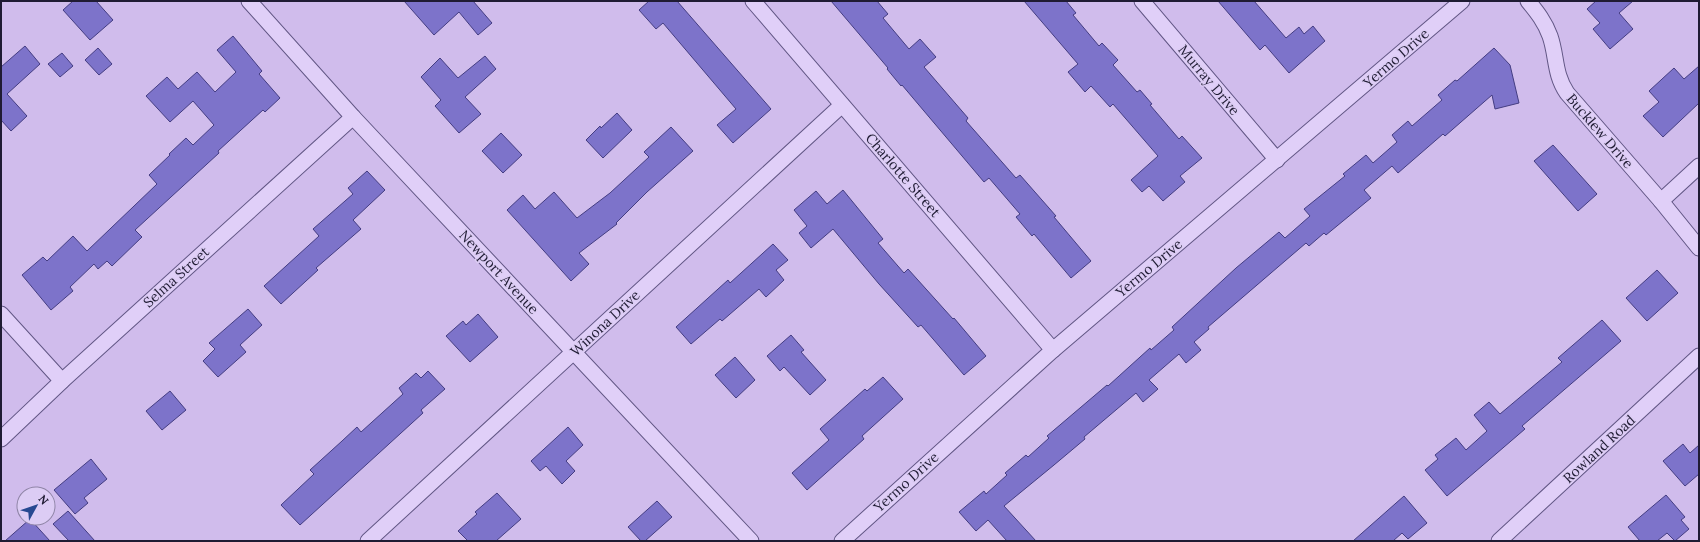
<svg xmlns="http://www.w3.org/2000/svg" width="1700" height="542" font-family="Lora,serif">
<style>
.building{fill:#7d73ca;stroke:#443d82}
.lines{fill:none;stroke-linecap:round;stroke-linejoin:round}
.street-casing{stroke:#615684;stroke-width:17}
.street{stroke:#e0cff8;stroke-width:15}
.labels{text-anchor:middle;stroke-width:3;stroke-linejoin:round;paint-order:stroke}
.street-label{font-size:14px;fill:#1f1b33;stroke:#dcccf4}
</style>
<rect width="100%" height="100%" fill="#d0bcec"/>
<g class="building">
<path d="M73,1H96L113,20L90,40L63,10Z"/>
<path d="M404,1H473L492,23L478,35L459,12L434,35Z"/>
<path d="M649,1H677L771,109L733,143L717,125L736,109L663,23L656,29L639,10Z"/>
<path d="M831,1H877L888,14L883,18L909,49L920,39L936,57L924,67L968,118L966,121L1016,178L1020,175L1056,216L1054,217L1091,261L1071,278L1034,234L1032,236L1016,217L1020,214L989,178L984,182L902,85L901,86L887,69L888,68Z"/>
<path d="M1024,1H1066L1076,13L1073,15L1099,46L1102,43L1118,60L1113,65L1137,92L1140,90L1152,104L1150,105L1179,139L1182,136L1202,158L1180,176L1185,182L1163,201L1149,186L1142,192L1131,180L1158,156L1113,104L1110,107L1091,86L1085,92L1068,72L1078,64Z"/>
<path d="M1218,1H1254L1286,38L1299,27L1304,34L1313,26L1325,41L1289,73L1265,45L1260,50Z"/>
<path d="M1596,1H1633L1619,13L1633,29L1610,49L1593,29L1600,23L1587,9Z"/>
<path d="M233,36L262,71L259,74L280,98L265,112L263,110L218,151L219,153L135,230L142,237L112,266L107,261L98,269L94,264L70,287L73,291L51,310L22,275L43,257L47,261L73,236L87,251L157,184L149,175L170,155L169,154L186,138L193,145L214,125L193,101L170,122L146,96L167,77L178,89L197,72L215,92L236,72L217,50Z"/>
<path d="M25,46L40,64L7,94L27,116L11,131L1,120V67Z"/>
<path d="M98,48L112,64L99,75L85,60Z"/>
<path d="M1494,48L1510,65L1519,103L1495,109L1492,95L1445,136L1443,134L1398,173L1392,166L1364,190L1371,198L1326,235L1324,233L1309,246L1306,243L1208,327L1209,329L1194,342L1201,350L1186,363L1179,354L1149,380L1158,389L1143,402L1136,393L1084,437L1085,439L1054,465L1004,506L1036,541H1007L988,520L976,531L959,512L984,491L986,494L1007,475L1005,473L1026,455L1028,457L1049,438L1047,436L1107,385L1108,386L1150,348L1151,350L1174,330L1172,327L1236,268L1279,232L1285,238L1310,216L1304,209L1345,176L1343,174L1366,155L1373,163L1397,142L1392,135L1408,121L1412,126L1442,100L1438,95L1455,80L1457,81Z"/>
<path d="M62,53L73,66L60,77L48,64Z"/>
<path d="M485,56L496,69L465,97L481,114L459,133L435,106L441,100L421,77L440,58L458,78Z"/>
<path d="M1699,66V103L1663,137L1643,116L1659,102L1649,91L1674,68L1684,79Z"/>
<path d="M617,113L632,130L603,158L586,140L600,126L601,128Z"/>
<path d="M671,127L693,151L647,192L616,223L617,224L579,253L589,264L571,281L507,210L523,195L535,209L554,192L577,218L610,193L649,157L644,152Z"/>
<path d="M501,133L522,155L503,173L482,151Z"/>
<path d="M1553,145L1597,194L1578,211L1534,161Z"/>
<path d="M367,171L385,190L353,220L361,229L316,268L318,270L281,304L264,286L319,236L313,229L353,194L348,188Z"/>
<path d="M843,190L883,239L878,243L904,273L908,269L953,319L954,318L986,356L964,375L921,325L918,327L879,284L833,229L811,248L799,233L807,226L794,210L816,191L827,204Z"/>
<path d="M773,244L788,260L776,270L784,280L766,297L759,289L722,321L720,319L691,344L676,327L728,280L730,283Z"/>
<path d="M1657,270L1678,293L1647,321L1626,298Z"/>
<path d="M248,309L262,325L240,345L246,352L218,377L203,361L215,349L209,343Z"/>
<path d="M478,314L498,337L470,362L446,336L463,321L466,325Z"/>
<path d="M1602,320L1621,341L1522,426L1525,429L1447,496L1425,470L1438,459L1435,455L1456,438L1466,450L1487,431L1474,415L1489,402L1500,414L1562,362L1558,358Z"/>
<path d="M791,335L804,350L801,352L826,380L810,395L784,367L780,371L767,356Z"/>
<path d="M735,357L755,380L736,398L715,375Z"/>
<path d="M428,371L445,389L421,410L423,413L300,525L281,505L314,474L310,470L342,441L357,427L361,432L403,394L399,388L416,373L421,378Z"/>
<path d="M883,377L903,399L862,436L864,439L807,490L792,473L829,440L820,429L865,389L867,391Z"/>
<path d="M170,391L186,410L162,430L146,411Z"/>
<path d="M568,427L583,445L566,461L575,471L562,484L546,466L540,471L531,461Z"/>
<path d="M1683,444L1690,453L1699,445V474L1685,486L1663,461Z"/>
<path d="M91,459L107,479L84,498L88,503L75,514L54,490Z"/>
<path d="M497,493L521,519L496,541H468L458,531L477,514L475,512Z"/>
<path d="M1666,495L1685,517L1681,520L1689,529L1675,541L1667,533L1657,541H1640L1628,527Z"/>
<path d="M1404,496L1427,523L1408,539L1402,533L1393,541H1353Z"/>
<path d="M657,501L672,517L645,541H641L628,527Z"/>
<path d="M68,511L95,541H69L53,524Z"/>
<path d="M30,519L50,541H5Z"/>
</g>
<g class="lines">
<defs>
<g id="street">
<path d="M249,1L353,117L751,541"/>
<path d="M753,1L1053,350"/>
<path d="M1142,1L1277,160"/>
<path d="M1528,1C1537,12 1545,22 1550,36C1557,56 1554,74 1567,93L1661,201L1699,248"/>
<path d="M1661,201L1699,166"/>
<path d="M1,314L62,381"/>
<path d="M1,439L62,381L353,117"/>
<path d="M368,541L842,105"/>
<path d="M842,541L1053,350L1462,1"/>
<path d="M1499,541L1699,356"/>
</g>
</defs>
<use href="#street" class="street-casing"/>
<use href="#street" class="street"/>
</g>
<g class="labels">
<g class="street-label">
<text transform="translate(1396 58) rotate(-41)" y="5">Yermo Drive</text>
<text transform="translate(1209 80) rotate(50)" y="5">Murray Drive</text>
<text transform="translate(1600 131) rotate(49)" y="5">Bucklew Drive</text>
<text transform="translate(903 175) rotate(49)" y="5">Charlotte Street</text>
<text transform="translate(1149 268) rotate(-40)" y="5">Yermo Drive</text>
<text transform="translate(499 272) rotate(47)" y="5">Newport Avenue</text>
<text transform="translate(176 277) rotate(-42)" y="5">Selma Street</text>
<text transform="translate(605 323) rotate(-43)" y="5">Winona Drive</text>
<text transform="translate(1599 449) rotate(-43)" y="5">Rowland Road</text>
<text transform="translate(906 482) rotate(-42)" y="5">Yermo Drive</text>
</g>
</g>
<rect width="1700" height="542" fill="none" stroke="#1f1b33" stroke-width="4"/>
<g transform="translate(36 506) rotate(50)"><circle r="19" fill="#dcccf4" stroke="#9085a7"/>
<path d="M0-3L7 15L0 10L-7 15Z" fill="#274891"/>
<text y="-6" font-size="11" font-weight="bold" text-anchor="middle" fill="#1f1b33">N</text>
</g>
</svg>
